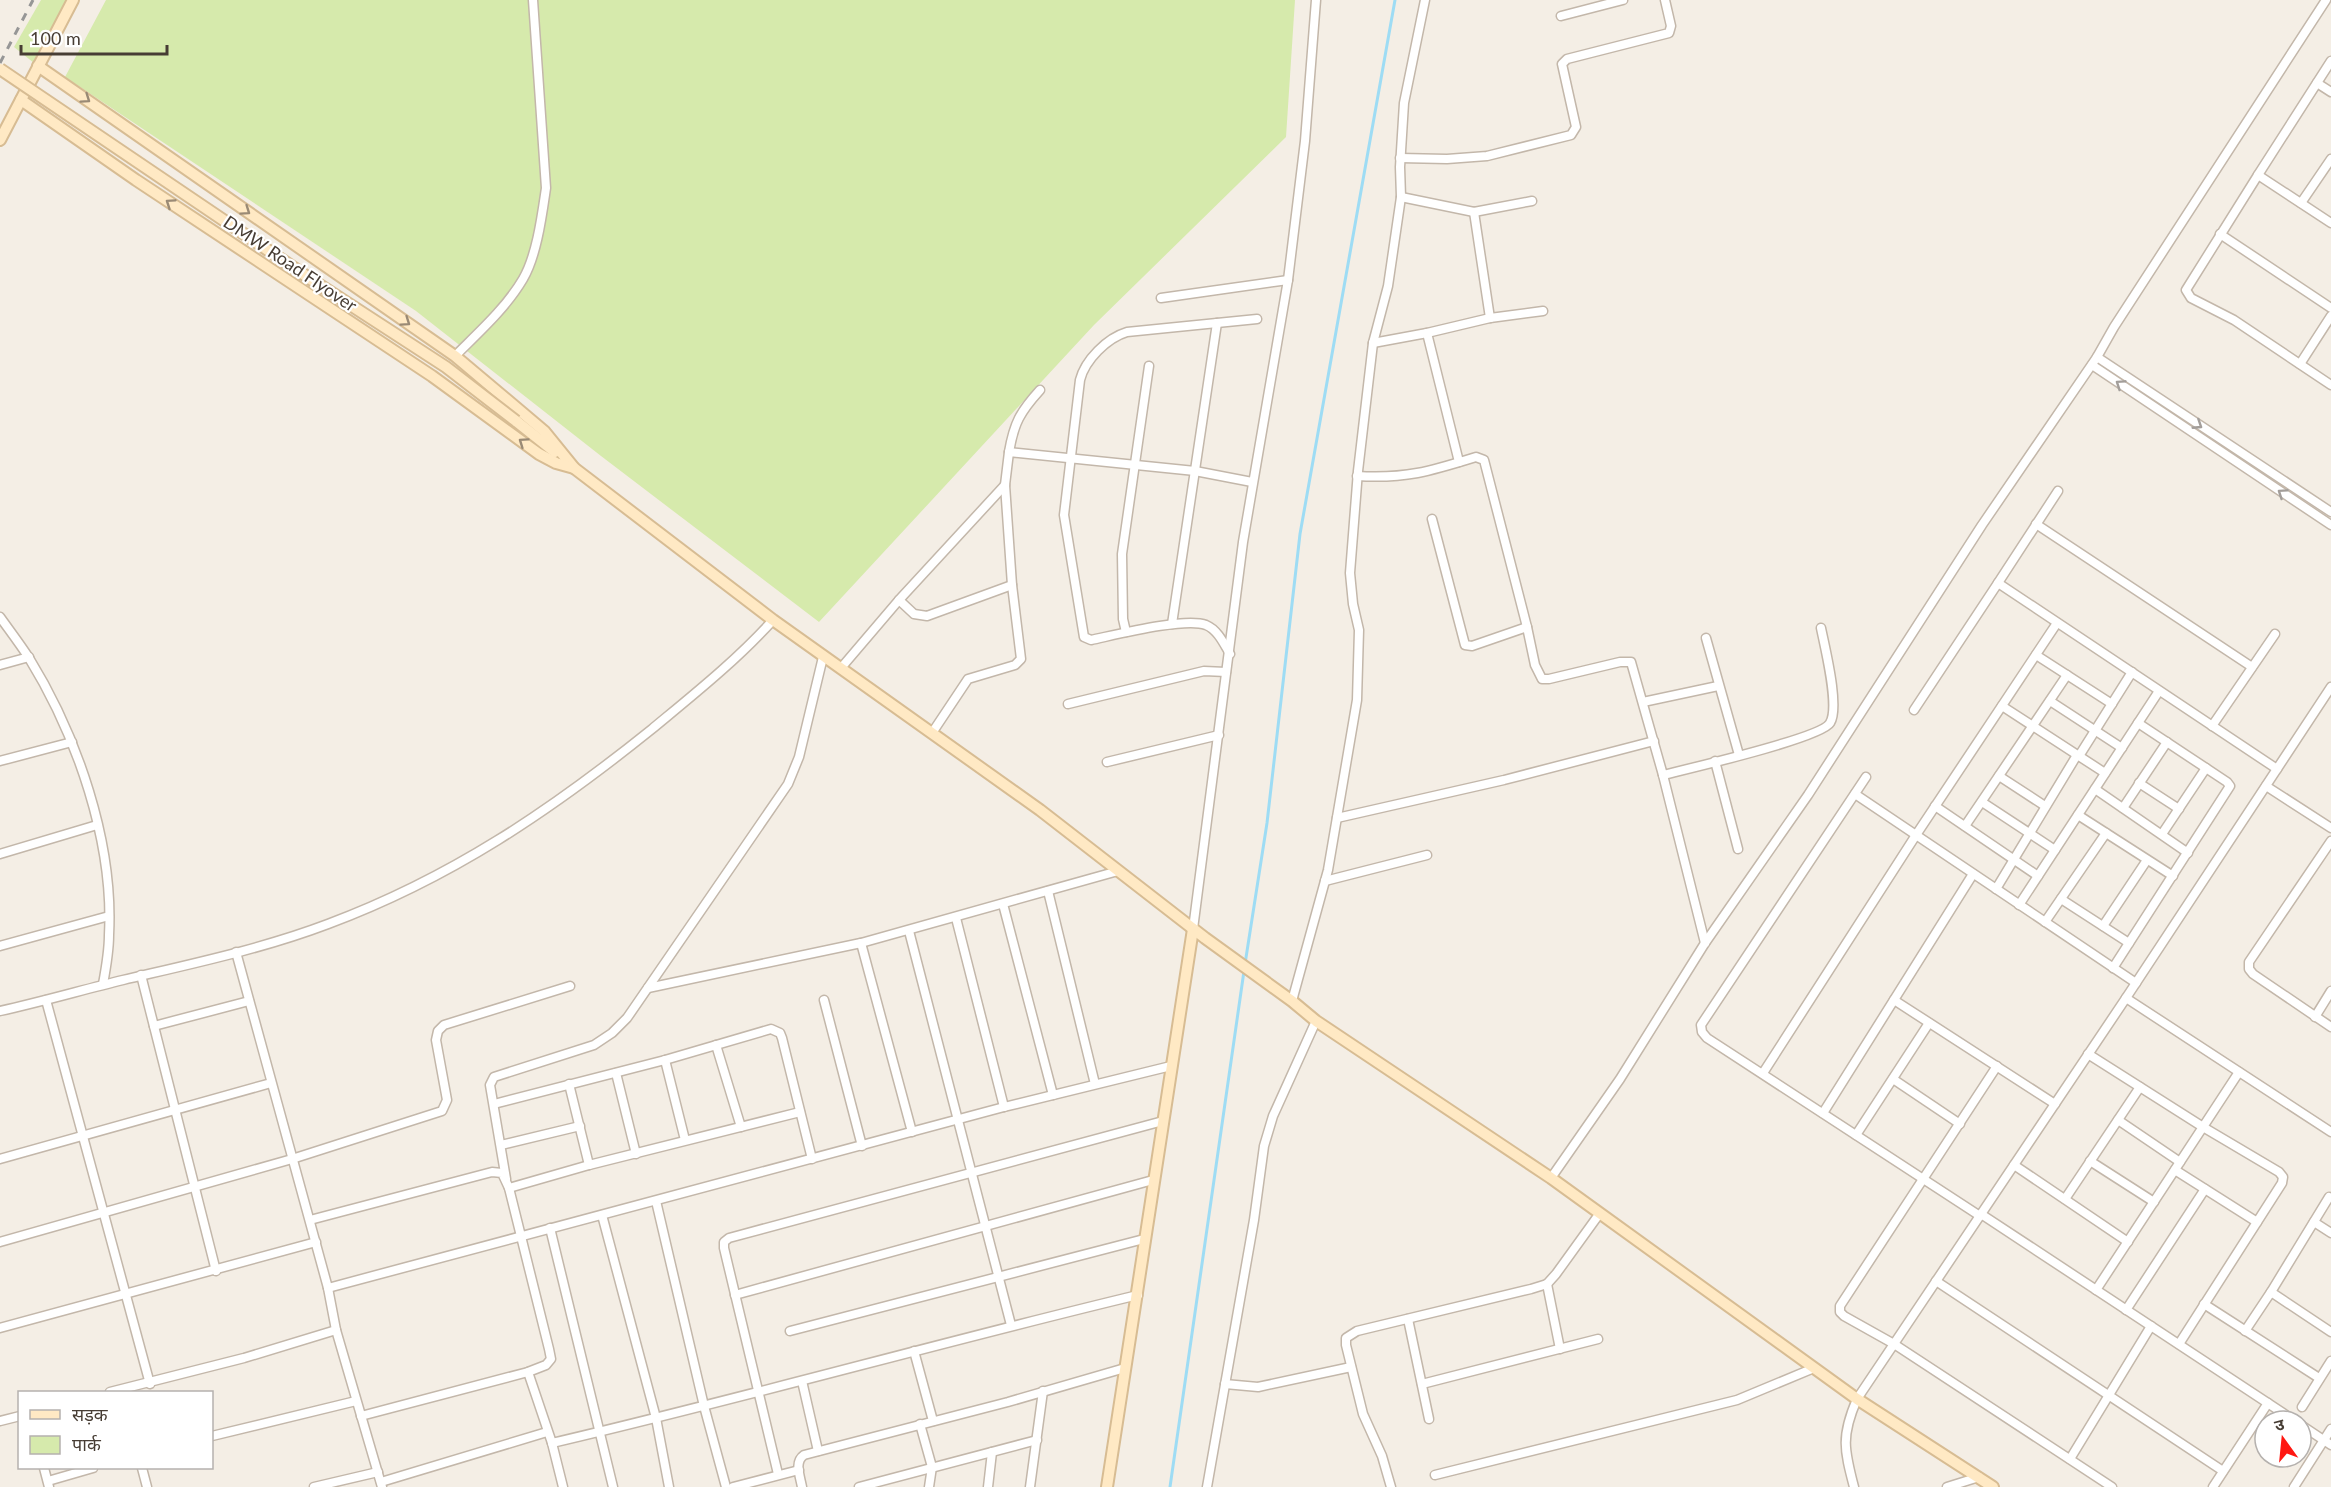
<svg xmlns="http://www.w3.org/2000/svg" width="2331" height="1487" font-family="Lato,'Noto Sans Devanagari',sans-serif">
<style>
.green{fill:#d6eaac}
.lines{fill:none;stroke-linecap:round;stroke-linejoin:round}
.stream{stroke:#9edcf4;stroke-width:3}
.street-casing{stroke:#c3b7aa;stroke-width:11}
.secondary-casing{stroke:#d7bc93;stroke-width:14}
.street{stroke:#fff;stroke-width:8}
.secondary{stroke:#ffe9c4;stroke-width:10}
.rail{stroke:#969696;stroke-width:3;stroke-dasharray:8 8;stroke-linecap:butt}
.secondary-bridge-casing{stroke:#d7bc93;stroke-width:14;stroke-linecap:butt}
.secondary-bridge{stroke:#ffe9c4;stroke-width:10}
.oneway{stroke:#9a8a75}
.oneway2{stroke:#a39e9a}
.labels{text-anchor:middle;stroke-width:4.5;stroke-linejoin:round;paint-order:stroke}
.street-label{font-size:18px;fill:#473d34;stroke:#fff}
</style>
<rect width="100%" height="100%" fill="#f4eee5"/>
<g class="green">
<path d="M41,0H68L34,63L14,47Z"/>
<path d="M106,0H1295L1286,137L1094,325L819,622L601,456L416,311L65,77Z"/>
</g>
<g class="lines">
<g class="stream">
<path d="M1245,964L1267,823L1300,534L1395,0"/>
<path d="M1170,1487L1244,971"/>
</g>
<defs>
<g id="street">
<path d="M1561,16L1623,0"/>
<path d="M2317,83L2331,92"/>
<path d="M1400,158L1447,159L1487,156L1571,135L1576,127L1562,64L1567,59L1669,33L1671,26L1665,0"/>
<path d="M2258,175L2331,61"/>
<path d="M1401,197L1474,212L1532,201"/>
<path d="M2301,203L2331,159"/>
<path d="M1474,212L1490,318"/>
<path d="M2331,223L2258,175L2186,290L2191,298L2234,320L2331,385"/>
<path d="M2220,234L2331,308"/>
<path d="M1161,298L1288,280"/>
<path d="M1427,333L1490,318L1543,311"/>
<path d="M1373,343L1427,333L1459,462"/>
<path d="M455,356C479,332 506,308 523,279C537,255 542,215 546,188L533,0"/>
<path d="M2097,357L2331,512"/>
<path d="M2300,364L2331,316"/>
<path d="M2092,365L2331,525"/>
<path d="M1009,452C1014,423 1020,412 1040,390"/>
<path d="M1357,476C1406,479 1431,471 1476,457L1484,460L1527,627L1472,646L1465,645L1432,519"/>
<path d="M2036,524L2252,667"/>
<path d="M1998,583L2058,491"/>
<path d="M899,600L914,614L927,616L1012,585"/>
<path d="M0,617C10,631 20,644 29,658C77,736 114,842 109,935C109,951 106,968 103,984"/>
<path d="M1172,624L1217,323"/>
<path d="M1527,627L1535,665L1542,679H1549L1620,662H1631L1663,775L1705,943"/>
<path d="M1126,632L1123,619L1122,554L1149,366"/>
<path d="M1706,638L1739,755"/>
<path d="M1230,654C1224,644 1218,630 1206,625C1185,617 1115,635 1091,640L1084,637L1064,515L1080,380C1085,360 1107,338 1127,332L1257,319"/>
<path d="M2036,655L2112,704"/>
<path d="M0,665L29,657"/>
<path d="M841,668L899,600L1005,485"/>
<path d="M2050,701L2122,748"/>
<path d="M1643,702L1718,686"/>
<path d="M1068,704L1204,671L1226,672"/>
<path d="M2002,706L2105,773"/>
<path d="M1914,710L1998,583L2277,769"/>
<path d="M2212,726L2275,634"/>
<path d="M932,733L968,679L1015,665L1021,659L1012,585L1005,485L1009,452L1195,471L1252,482"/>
<path d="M2079,756L2132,672"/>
<path d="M0,761L72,742"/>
<path d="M1715,761L1738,849"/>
<path d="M1107,762L1219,735"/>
<path d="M1663,775C1687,769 1821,738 1830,723C1840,707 1825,648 1821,628"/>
<path d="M1999,776L2045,806"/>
<path d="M1866,777L1701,1025L1702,1032L1707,1038L1980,1216"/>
<path d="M2139,783L2179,809"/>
<path d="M2266,786L2331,828"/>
<path d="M2095,789L2188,853"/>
<path d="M1855,794L2136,983"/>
<path d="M1982,802L2055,850"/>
<path d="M1935,806L2038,876"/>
<path d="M2123,808L2167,742"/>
<path d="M2078,815L2173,876"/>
<path d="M1337,818L1504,780L1654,741"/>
<path d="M1965,826L2067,675"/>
<path d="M2162,834L2206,768"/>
<path d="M2331,841L2249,962V969L2253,974L2331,1027"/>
<path d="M0,854L97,825"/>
<path d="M1325,881L1427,855"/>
<path d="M1996,889L2077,755"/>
<path d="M1048,891L1095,1084"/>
<path d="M2061,899L2129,943"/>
<path d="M1003,904L1053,1095"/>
<path d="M2019,905L2159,691"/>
<path d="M956,918L1004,1107"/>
<path d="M2045,922L2106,833"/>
<path d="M2103,926L2147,860"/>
<path d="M1193,929L1243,542L1288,280L1305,141L1316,0"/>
<path d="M909,931L1011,1325"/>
<path d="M861,943L912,1132"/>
<path d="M0,946L109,916"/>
<path d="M236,952L328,1288L336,1330L382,1487"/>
<path d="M2113,968L2230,786L2227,782L2138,723"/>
<path d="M141,975L216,1271"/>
<path d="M648,988L861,943L1118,871"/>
<path d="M2126,998L2331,1132"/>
<path d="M46,1000L150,1384"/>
<path d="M824,1000L862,1146"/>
<path d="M1894,1000L2055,1104"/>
<path d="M1292,1001L1328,870L1357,700L1359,630L1353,604L1350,573L1358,471L1373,343L1388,286L1401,197L1400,167L1404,103L1425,0"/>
<path d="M0,1011C41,1002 82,990 123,980C191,964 262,949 328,924C451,878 550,811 652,729C693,695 737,660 773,620"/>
<path d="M2315,1017L2331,991"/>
<path d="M154,1026L249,1001"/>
<path d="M716,1045L741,1127"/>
<path d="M2088,1054L2203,1127L2279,1172L2283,1177L2282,1183L2179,1344"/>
<path d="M665,1060L685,1140"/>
<path d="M1997,1066L1840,1306V1312L1844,1316L1894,1344L2112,1487"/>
<path d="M616,1073L636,1154"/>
<path d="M1763,1073L1916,835L2057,623"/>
<path d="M1893,1079L1960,1124"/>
<path d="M569,1084L589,1165"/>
<path d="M494,1104L665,1060L771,1029L780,1033L782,1038L812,1159"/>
<path d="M1823,1113L1973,874"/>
<path d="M2118,1120L2180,1162"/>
<path d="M1856,1135L1929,1023"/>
<path d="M501,1145L580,1126"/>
<path d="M0,1159L271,1083"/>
<path d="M2090,1161L2154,1202"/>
<path d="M2014,1165L2128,1242"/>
<path d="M2175,1170L2257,1222"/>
<path d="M1551,1178L1620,1079L1705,943L1808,795L1982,525L2097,357L2114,327L2326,0"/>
<path d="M506,1179L490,1085L494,1077L594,1045L612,1033L627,1018L788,784L799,757L823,657"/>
<path d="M509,1188L589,1165L800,1112"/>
<path d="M2065,1199L2140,1087"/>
<path d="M656,1201L704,1406L726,1487"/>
<path d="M1981,1214L2295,1421"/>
<path d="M602,1215L656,1418L669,1487"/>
<path d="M310,1220L492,1172L502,1173L509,1188L549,1349L551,1359L546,1365L528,1372L361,1416"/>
<path d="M2314,1222L2331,1233"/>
<path d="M550,1228L613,1487"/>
<path d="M0,1242L292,1159L442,1111L447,1100L436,1040L438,1031L444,1025L570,986"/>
<path d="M1936,1281L2223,1471"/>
<path d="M1547,1284L1560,1349"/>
<path d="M328,1288L1004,1107L1171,1066"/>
<path d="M2096,1290L2239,1072"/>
<path d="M2271,1292L2329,1197"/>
<path d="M735,1295L1153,1180"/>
<path d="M2204,1304L2319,1378"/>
<path d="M2126,1310L2205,1189"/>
<path d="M1408,1319L1429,1419"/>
<path d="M0,1328L316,1242"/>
<path d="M790,1331L1144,1239"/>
<path d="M2245,1331L2271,1292L2331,1332"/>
<path d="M914,1351L933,1421"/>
<path d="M528,1372L552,1443L563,1487"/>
<path d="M802,1381L818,1451"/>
<path d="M1225,1384L1258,1387L1351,1367"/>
<path d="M1422,1384L1598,1339"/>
<path d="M110,1392L244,1358L336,1330"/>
<path d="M2302,1407L2331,1361"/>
<path d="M0,1421L20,1416"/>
<path d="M920,1424L932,1467L929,1487"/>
<path d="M2301,1425L2331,1445"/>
<path d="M212,1436L356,1401"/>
<path d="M552,1443C748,1397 942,1342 1138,1295"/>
<path d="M2070,1459L2151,1326"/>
<path d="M44,1468L49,1487"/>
<path d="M142,1468L147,1487"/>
<path d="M778,1474L724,1248V1242L729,1238L1163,1121"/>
<path d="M1435,1475L1737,1400L1814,1368"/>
<path d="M48,1481L93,1468"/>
<path d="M381,1482L547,1432"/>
<path d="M314,1487L378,1472"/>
<path d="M733,1487L799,1470"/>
<path d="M802,1487C800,1476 794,1462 804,1455L1008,1402L1125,1368"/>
<path d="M859,1487L1037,1440"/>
<path d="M988,1487L992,1452"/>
<path d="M1030,1487L1043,1391"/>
<path d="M1207,1487L1254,1220L1264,1146L1273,1116L1316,1021"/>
<path d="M1391,1487L1382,1456L1363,1414L1346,1345V1338L1357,1331L1531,1289L1547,1284L1556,1274L1600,1213"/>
<path d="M1854,1487C1844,1449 1841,1436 1857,1399L2126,998L2331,687"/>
<path d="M1947,1487L1979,1477"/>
<path d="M2213,1487L2268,1403"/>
<path d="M2294,1487L2331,1429"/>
</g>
<g id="secondary">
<path d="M38,66L455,356L544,431L574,468L773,620L1040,810L1205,938L1292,1001L1316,1021L1551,1178L1857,1399L1993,1487"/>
<path d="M21,100L136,180L432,376L539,454L556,463L574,468"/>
<path d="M0,140L73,0"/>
<path d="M516,421L555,452"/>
<path d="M1107,1487L1193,929"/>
</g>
</defs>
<use href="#street" class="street-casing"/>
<use href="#secondary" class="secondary-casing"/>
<use href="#street" class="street"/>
<use href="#secondary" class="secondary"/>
<path class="rail" d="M0,63L33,0"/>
<defs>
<path id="secondary-bridge" d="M0,69L309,278L446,367L516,421"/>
</defs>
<use href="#secondary-bridge" class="secondary-bridge-casing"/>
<use href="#secondary-bridge" class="secondary-bridge"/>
</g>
<defs><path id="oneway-chevron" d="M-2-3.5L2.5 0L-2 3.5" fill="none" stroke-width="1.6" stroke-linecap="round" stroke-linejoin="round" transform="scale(1.5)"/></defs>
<g class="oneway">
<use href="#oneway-chevron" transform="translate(86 99) rotate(35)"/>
<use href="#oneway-chevron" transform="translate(170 203) rotate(-146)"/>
<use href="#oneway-chevron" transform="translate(246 211) rotate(35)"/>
<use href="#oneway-chevron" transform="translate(406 322) rotate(35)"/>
<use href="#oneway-chevron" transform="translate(523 442) rotate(-145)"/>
</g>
<g class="oneway2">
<use href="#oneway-chevron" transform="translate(2120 384) rotate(-146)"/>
<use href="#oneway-chevron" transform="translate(2198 425) rotate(33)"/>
<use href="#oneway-chevron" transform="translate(2282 493) rotate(-146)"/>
</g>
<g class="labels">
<g class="street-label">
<text transform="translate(290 264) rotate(34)" y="6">DMW Road Flyover</text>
</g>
</g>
<rect x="18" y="1391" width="195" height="78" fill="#ffffff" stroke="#b5b1ae" stroke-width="1.5"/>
<rect x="30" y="1410" width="30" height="9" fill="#ffe9c4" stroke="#b5b1ae" stroke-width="1.5"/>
<text x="72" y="1421" font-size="18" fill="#473d34">सड़क</text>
<rect x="30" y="1436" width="30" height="18" fill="#d6eaac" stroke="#b5b1ae" stroke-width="1.5"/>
<text x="72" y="1451" font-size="18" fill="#473d34">पार्क</text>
<g transform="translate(2283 1439) rotate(345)"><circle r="28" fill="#ffffff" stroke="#b5b1ae" stroke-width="1.5"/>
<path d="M0-4.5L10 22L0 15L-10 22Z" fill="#ff1711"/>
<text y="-9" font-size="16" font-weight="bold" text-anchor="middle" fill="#473d34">उ</text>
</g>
<path d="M21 45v9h146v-9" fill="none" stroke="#473d34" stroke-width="3"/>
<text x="30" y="45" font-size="18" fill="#473d34" stroke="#ffffff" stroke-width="4.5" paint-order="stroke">100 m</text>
</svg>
